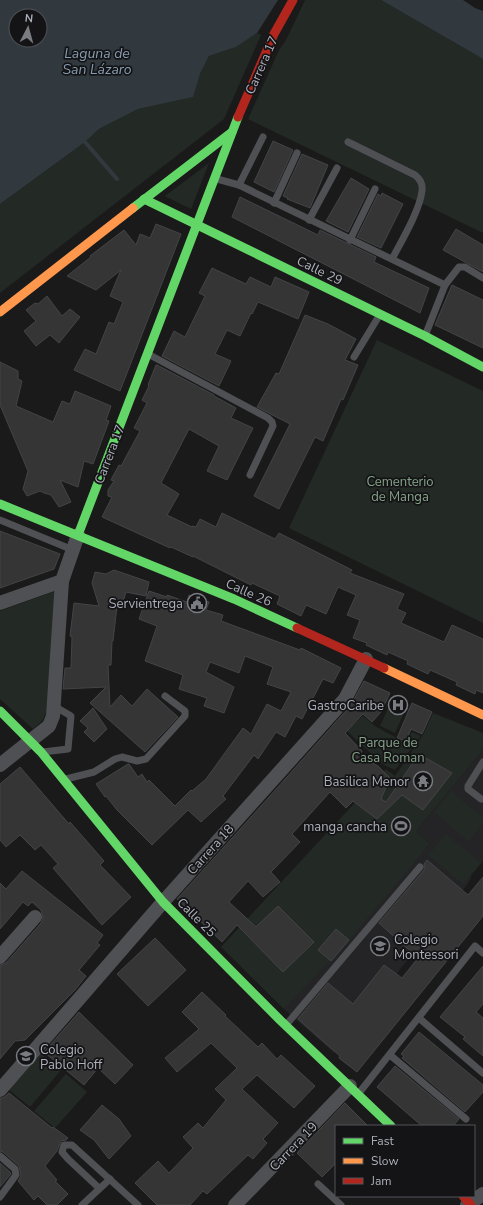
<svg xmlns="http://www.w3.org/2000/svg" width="483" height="1205" font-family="'Nunito Sans',sans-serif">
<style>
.built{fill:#242426}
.green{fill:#232924}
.water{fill:#31393f;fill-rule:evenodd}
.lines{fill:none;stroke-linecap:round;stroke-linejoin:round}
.stream{stroke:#31393f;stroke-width:4}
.building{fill:#353536;stroke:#434446}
.lane{stroke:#4f5053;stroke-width:7}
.street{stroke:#4f5053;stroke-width:14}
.fast{stroke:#63d668;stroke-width:9}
.slow{stroke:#ff974d;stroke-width:9}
.jam{stroke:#b3261e;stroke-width:9}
.labels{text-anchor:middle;stroke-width:3.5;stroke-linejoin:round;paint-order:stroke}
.street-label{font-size:13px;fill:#adb0ba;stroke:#141416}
.park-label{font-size:13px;fill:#86a389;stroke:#141416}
.poi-label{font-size:13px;fill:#adb0ba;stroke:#141416;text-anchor:end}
.water-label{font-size:14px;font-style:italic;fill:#879cb1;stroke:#141416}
</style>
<rect width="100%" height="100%" fill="#1a1a1a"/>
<path class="built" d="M483,750V861L472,874L469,882L334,1053L284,1009L430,844L416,831Z"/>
<g class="green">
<path d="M305,0H381L483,59V233L248,119L279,50L286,40Z"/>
<path d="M257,33L261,35L224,119L0,293V204L85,142L99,129L138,109L192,97L200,74L209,56L236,47Z"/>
<path d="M209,163L191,209L165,196Z"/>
<path d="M377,340L483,391V623L289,528Z"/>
<path d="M56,591L48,709L42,721L33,729L0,699V611Z"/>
<path d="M392,700L407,706L395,733L380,726Z"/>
<path d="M433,713L483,733V750L416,831L430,844L349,940L284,1009L221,947L386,769L395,776L423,735Z"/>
<path d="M363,716L375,726L411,746L406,742L412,732L421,736L395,770L382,764L347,731Z"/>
<path d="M451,791L483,818V823L468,841L434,812Z"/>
<path d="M446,834L481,863L463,884L428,855Z"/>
<path d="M39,1052L61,1070L30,1107L8,1089Z"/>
<path d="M66,1074L87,1092L55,1128L34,1111Z"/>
</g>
<g class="water">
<path d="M0,0H278L257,33L236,47L209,56L200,74L193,97L138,109L99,129L85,142L0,204ZM16,16H40V40H16Z"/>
<path d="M381,0H463L475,8L483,11V59Z"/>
</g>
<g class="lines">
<path class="stream" d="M85,142L117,179"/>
</g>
<g class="building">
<path d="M273,141L293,150L274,192L254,182Z"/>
<path d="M302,154L328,165L310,208L287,199L288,198L283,196Z"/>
<path d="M351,178L369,189L348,232L326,221Z"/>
<path d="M382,193L403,204L381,248L357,237L378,194L381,196Z"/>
<path d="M240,197L318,235L320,230L376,257L374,262L429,288L420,313L232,217Z"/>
<path d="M156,224L181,234L120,391L74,370L85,349L96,354L109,322L114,324L123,302L110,296L121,270L96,290L67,276L91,257L90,256L124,230L136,245L140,234L150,238Z"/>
<path d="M456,229L483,245V272L443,250Z"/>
<path d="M212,268L246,284L250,277L271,287L275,277L309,292L298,319L258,302L252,314L251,313L240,336L227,330L215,354L231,361L219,386L162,356L174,331L185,337L205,296L199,293Z"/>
<path d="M452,285L483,300V348L435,325Z"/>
<path d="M47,296L62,316L70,309L80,317L59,343L50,335L36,346L24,331L36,321L26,310L35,303L38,304Z"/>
<path d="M305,315L328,324L356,339L345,360L358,365L343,400L341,399L323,441L315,437L279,509L254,496L290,424L257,407L276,373L279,374Z"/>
<path d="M0,362L18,371V379L22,381L16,406L53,422L62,401L70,404L75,391L111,406L106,420L109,421L93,464L84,461L78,487L60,480L71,502L59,507L51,495L44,493L40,491L27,496L23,489L28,471L0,405Z"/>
<path d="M156,365H157L214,395V396L236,408L231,418L253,428L227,480L207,471L219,446L189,429L161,483L179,494L167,515L192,527V526L196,527L200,519L216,527L222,513L275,539L279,533L352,570L350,573L404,594L397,609L406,613L401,623L444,642L452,625L483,639V693L476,690L475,694L456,685L457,682L430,670L428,674L407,664L408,661L388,652L387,655L366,645L367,643L353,638L360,620L347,615L356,595L338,587L326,614L306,605L301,616L277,604L280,596L252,583L251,585L193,556V557L171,547L170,548L102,517L112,497L108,496V490L114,481L111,480L113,476L119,465L121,466L140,431L134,428L147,403L142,400L149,386L148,385Z"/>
<path d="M0,531L60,554L54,569L0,588Z"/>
<path d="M114,570L149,582L146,596L126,592L121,608L117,606L113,641H112L111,665H108L110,707L121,695L132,706L147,689L178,717L145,752L90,703L106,687L63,689L65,668H71L72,637L70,636L74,603L99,606L92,583L95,572L106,574Z"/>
<path d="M149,591L167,597V595L187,602L189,595L209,602L206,610L223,615L221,621L300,650L301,648L341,668L333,683L323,679L302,719L296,716L285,737L276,732L258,759L254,755L223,796L226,799L201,822L188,810L152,845L117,810L106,796L105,797L96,784L128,764H129L138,777L142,774L147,782L149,780L175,806L191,790L192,791L206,779L243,728L251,734L267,704L281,711L291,692L267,684L273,667L245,656L239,673L210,662L206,672L234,687L224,713L204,706L207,698L179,689L183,675L145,661L157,626L139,619Z"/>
<path d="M364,681L390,693L381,712L372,722L363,714L345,733L362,751L360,756L378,766L390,778L381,799L386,802L419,754L452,773L423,810L402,795L377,819L353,801L346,808L330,792L292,834L300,842L271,872L280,882L263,897L248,881L229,902L256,927L278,906L314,942L283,972L237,925L222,942L177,899L270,796L351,705Z"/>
<path d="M412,703L432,712L422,734L411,729L406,741L397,738Z"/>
<path d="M93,708L107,729L94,742L84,732L88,728L80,721Z"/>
<path d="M20,767L69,824L70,822L104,861L100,865L131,897L102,925L53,868L58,864L41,845L35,850L20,835L6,847L0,840V784Z"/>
<path d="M427,860L468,895L483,877V916L357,1072L339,1058L340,1056L298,1019L328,983L353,1004L384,965L402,978L418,958L379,923L424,870L425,868L424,864Z"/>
<path d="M22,871L103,935L97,943L100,945L79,970L86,976L75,990L25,1040L15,1041L0,1059V965L6,963L41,923L43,918L41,910L32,902L28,906L23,902L0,929V883L6,889Z"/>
<path d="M336,929L349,940L331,961L318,950Z"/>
<path d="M155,938L186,970L148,1006L117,974Z"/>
<path d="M483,966V1004L476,1012L483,1018V1056L463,1039L465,1037L440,1017Z"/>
<path d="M202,992L226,1015L225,1016L258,1047L262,1043L277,1059L281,1055L315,1086L294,1108L257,1075L242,1089L278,1123L263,1139L267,1143L253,1159L248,1155L207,1194L203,1191L190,1205H157L135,1183L158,1161L169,1173L193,1148L183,1137L198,1123L203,1128L226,1100L215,1089L237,1068L211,1043L177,1072L165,1058L199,1029L182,1012Z"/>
<path d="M79,1012L133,1065L115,1084L98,1068L84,1085L44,1052Z"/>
<path d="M419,1032L483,1085V1092L465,1112L402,1058L404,1056L401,1054Z"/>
<path d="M395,1066L459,1119L453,1126H422L377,1087Z"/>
<path d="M9,1093L52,1128L53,1127L68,1138L66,1140L61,1141L57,1151L45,1166L57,1180L55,1181L68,1194L57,1205H47L38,1196L34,1200L18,1181L21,1176L19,1166L3,1152L0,1151V1098H3Z"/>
<path d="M345,1103L368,1126H336V1163L322,1177L297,1153Z"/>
<path d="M102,1105L119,1119L131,1136L109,1159L94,1140L80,1130Z"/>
<path d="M0,1163L10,1172L11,1174L0,1187Z"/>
</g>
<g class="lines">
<g class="lane">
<path d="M348,142L415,175C420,179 423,184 422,191C420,210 401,242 392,259"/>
<path d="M217,179L239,185L445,285L425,336"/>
<path d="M239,185L263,137"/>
<path d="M274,203L297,153"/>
<path d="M309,220L337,168"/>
<path d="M350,240L375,189"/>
<path d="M445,285L459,267H465L483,278"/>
<path d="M148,354L268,418L272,422L273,426L250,475"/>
<path d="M354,357L379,316"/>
<path d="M0,520L73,550"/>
<path d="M43,752L68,749L71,716L54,706"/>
<path d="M66,779L94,772L115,759L122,757L137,761L146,759L185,716V711L165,696"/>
<path d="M481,799L468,789V786L483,762"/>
<path d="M419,1018L483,1073"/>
<path d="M286,1025L420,867"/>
<path d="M390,1055L466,1119"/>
<path d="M359,1093L475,946L483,953"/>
<path d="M0,1156L15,1169L16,1175L0,1197"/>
<path d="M318,1184L341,1205"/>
<path d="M99,1188L68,1159L62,1152L64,1145H72L138,1205"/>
<path d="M82,1205L110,1179"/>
</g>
<g class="street">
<path d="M0,603L62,581"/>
<path d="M0,765L49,726L53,716L62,581L78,535"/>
<path d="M0,957L35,917"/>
<path d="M0,1090L163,902L345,699L366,659"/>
<path d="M235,1205L350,1086"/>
<path d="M467,1205L483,1194"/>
</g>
<g class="fast">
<path d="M144,199L425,336L483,367"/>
<path d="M133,208L232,132"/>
<path d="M0,504L234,599L297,628"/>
<path d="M78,535L238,117"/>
<path d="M0,711L41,752L163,902L280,1020L391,1126"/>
</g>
<g class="slow">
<path d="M0,312L133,208"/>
<path d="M384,668L483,715"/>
</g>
<g class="jam">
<path d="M238,117L274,34L293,0"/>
<path d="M297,628L384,668"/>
<path d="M463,1196L471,1205"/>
</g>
</g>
<defs>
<symbol id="civic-ring" viewBox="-11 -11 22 22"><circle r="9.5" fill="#141416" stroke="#7a7c82" stroke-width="1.5"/><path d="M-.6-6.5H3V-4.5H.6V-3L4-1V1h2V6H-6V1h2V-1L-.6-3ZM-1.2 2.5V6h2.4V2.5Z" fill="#7a7c82"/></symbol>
<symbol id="hospital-ring" viewBox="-11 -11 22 22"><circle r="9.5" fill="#141416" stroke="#7a7c82" stroke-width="1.5"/><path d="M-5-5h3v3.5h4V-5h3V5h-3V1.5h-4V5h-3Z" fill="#7a7c82"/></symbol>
<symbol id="temple-ring" viewBox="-11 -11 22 22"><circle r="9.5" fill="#141416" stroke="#7a7c82" stroke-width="1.5"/><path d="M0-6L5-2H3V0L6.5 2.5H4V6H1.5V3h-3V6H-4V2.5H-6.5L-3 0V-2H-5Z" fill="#7a7c82"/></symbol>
<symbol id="stadium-ring" viewBox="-11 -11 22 22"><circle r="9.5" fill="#141416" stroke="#7a7c82" stroke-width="1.5"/><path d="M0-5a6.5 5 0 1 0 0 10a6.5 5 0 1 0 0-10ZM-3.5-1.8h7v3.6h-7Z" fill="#7a7c82"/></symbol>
<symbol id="school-ring" viewBox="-11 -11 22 22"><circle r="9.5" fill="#141416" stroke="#7a7c82" stroke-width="1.5"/><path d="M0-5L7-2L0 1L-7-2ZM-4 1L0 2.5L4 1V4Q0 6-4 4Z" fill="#7a7c82"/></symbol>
</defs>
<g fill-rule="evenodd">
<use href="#civic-ring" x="186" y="592" width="22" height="22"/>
<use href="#hospital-ring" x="387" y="694" width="22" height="22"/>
<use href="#temple-ring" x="412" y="770" width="22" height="22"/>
<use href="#stadium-ring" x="390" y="815" width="22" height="22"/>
<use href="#school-ring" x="369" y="935" width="22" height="22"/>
<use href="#school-ring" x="15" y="1045" width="22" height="22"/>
</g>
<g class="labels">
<g class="street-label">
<text transform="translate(261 65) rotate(-66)" y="5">Carrera 17</text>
<text transform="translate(320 270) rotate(26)" y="5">Calle 29</text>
<text transform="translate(109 454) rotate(-69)" y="5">Carrera 17</text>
<text transform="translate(249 592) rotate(24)" y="5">Calle 26</text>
<text transform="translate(210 849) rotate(-48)" y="5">Carrera 18</text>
<text transform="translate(197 917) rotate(45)" y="5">Calle 25</text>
<text transform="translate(293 1146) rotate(-46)" y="5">Carrera 19</text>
</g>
<g class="park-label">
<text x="400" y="486">Cementerio<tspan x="400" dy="15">de Manga</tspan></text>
<text x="388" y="747">Parque de<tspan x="388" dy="15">Casa Roman</tspan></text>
</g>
<g class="poi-label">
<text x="183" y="608">Servientrega</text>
<text x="384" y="710">GastroCaribe</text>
<text x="409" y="786">Basilica Menor</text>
<text x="387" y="831">manga cancha</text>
<text x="394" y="944" text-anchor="start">Colegio<tspan x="394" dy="15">Montessori</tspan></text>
<text x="40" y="1054" text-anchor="start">Colegio<tspan x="40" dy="15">Pablo Hoff</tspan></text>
</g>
<g class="water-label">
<text x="97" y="58">Laguna de<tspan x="97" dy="16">San Lázaro</tspan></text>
</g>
</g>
<rect x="335" y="1125" width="140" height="72" fill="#141416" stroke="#515258"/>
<rect x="343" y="1138" width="20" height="6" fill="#63d668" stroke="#515258"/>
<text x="371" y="1145" font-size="12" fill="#adb0ba">Fast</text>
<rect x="343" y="1158" width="20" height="6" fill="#ff974d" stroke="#515258"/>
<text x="371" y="1165" font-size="12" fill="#adb0ba">Slow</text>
<rect x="343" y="1178" width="20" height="6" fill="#b3261e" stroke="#515258"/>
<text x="371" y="1185" font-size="12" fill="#adb0ba">Jam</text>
<g transform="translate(28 28) rotate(6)"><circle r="19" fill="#141416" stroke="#515258"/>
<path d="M0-3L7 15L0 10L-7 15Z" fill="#7a7c82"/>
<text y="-6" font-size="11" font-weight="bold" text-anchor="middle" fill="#adb0ba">N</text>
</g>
</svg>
